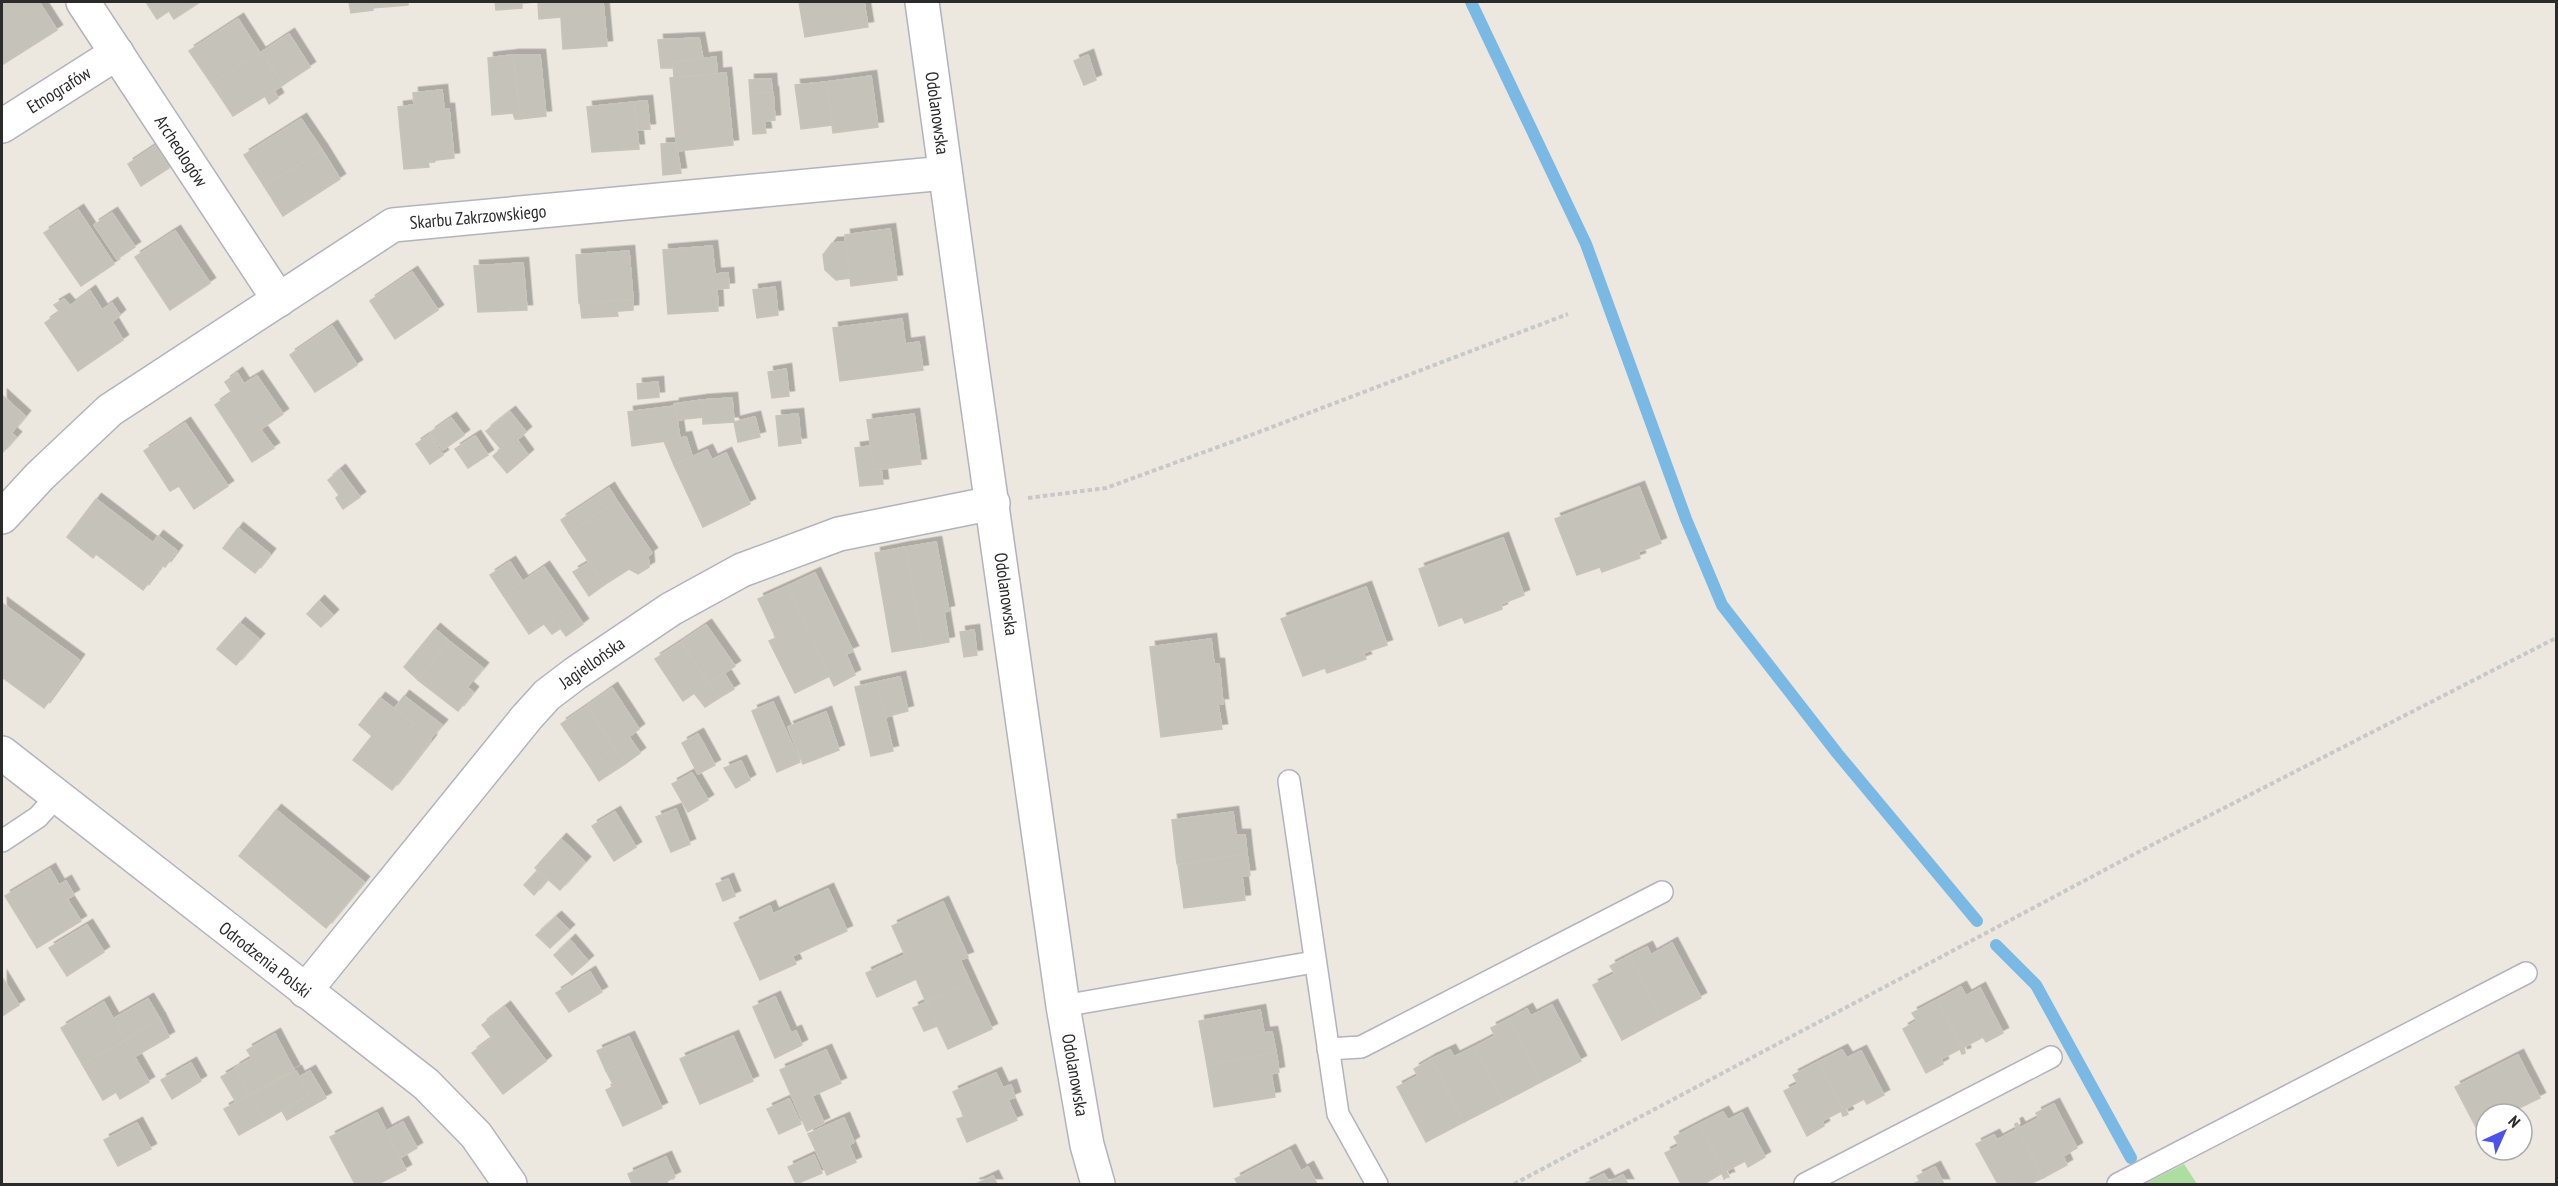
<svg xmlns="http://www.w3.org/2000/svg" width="2558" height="1186" font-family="'PT Sans Narrow',sans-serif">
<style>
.green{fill:#acdea0}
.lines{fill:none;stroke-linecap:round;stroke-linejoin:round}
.stream{stroke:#7bb9e5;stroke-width:12}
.building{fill:#c5c2ba;stroke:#c7c4b9;stroke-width:1.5;filter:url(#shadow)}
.service-casing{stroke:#b2b3be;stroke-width:24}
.minor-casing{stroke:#b2b3be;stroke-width:36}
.tertiary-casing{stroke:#b2b3be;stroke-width:36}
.path{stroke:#c8c8c8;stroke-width:4;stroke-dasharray:4.5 3;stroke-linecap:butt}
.service{stroke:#fff;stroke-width:21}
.minor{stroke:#fff;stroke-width:33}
.tertiary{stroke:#fff;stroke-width:33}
.labels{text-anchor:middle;stroke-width:4.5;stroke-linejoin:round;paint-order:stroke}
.street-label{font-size:18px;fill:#2b2b2b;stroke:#fff}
</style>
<defs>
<filter id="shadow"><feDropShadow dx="5.5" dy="-5.5" stdDeviation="0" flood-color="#0004"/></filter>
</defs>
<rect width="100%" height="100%" fill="#ece8df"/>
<path class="green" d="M2184,1164L2197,1184H2144Z"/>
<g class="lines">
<g class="stream">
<path d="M1471,2L1586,244L1686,519L1722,605L1837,753L1977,921"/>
<path d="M1996,945L2036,985L2131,1158"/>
</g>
</g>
<g class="building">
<path d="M2,2H39L57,30L2,65Z"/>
<path d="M146,2H200L174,19L169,11L157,19Z"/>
<path d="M349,2H372L373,10L351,13Z"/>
<path d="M372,2H408V5L372,8Z"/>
<path d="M495,2H537L522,3V8L496,10Z"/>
<path d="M538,2H603L607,46L563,49L561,17L539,19Z"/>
<path d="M799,2H864L868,27L805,37Z"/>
<path d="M238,19L260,53L211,83L189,51Z"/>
<path d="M289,34L310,67L283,85L262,52Z"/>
<path d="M699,38L703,59L673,62V68H661L658,40Z"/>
<path d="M262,52L283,85L233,116L211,83Z"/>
<path d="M513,55H540L546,116L520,119Z"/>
<path d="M513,55L517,89L520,119H515L513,113L492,115L488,58Z"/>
<path d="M1088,55L1096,80L1084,85L1074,61Z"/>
<path d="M716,57L717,74L674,78L673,62Z"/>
<path d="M726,73L733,145L677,151L670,78Z"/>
<path d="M871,76L878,127L833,133L827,82Z"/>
<path d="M771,79L772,92L750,94L749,80Z"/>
<path d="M827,82L832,125L801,129L795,85Z"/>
<path d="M274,90L278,98L269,104L265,96Z"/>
<path d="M442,90L444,109H449L454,158L428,161L429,167L404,169L398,107L414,105L413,93Z"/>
<path d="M773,92L775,120L764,121L766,133L753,134L750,94Z"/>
<path d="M647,101L650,129L638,130L634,102Z"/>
<path d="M634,102L639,149L592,152L587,107Z"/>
<path d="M301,119L322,150L264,186L244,155Z"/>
<path d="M676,143L681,173L663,175L661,144Z"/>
<path d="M155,146L169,168L141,186L128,164Z"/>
<path d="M322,150L340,179L283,216L264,186Z"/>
<path d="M78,210L114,264L81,286L44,233Z"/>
<path d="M112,213L135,247L117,259L94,225Z"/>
<path d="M890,229L897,280L851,286L845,235Z"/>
<path d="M175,231L210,283L170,310L135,257Z"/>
<path d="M846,242L850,278L836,280L825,270L823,255L832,243Z"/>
<path d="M712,246L715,274L728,273L729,288L717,289L718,311L668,314L663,250Z"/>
<path d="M629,251L633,300L579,303L576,255Z"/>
<path d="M523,263L527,310L478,312L474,266Z"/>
<path d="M412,272L438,310L395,339L370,301Z"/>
<path d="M775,287L778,315L757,318L753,290Z"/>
<path d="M90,291L102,310L112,303L120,315L112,322L123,340L78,371L45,323L60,312L54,305L64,299L70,306Z"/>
<path d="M633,300V310L617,311L618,316L582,318L580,303Z"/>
<path d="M902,319L905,344L919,342L923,370L840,381L833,328Z"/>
<path d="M332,326L357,365L315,392L290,355Z"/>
<path d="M786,369L789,396L772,398L768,372Z"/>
<path d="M237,373L244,384L257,376L283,414L240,443L215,405L232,393L225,382Z"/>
<path d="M658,382L659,397L638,399L637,384Z"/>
<path d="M2,395L25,416L11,433L16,437L2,453Z"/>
<path d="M732,398L734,422L703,424L702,400Z"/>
<path d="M702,400L703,417L677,420L674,404Z"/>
<path d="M675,406L680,439L632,446L628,412Z"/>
<path d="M510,412L526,432L517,440L528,455L507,473L493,456L501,449L486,431Z"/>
<path d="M798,414L801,443L779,446L776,416Z"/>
<path d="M914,414L921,464L874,470L867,420Z"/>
<path d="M755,417L760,437L738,442L734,422Z"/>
<path d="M451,418L464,435L443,450L430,433Z"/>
<path d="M185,423L228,486L194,509L179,486L170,491L144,451Z"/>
<path d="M260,429L274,448L252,462L240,443Z"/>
<path d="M429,435L443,455L430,464L416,444Z"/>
<path d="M475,436L488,455L468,468L455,449Z"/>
<path d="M686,437L692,456L674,465L664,441Z"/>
<path d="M870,446L874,470L881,469L883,484L860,486L855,448Z"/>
<path d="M707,450L712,460L726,453L750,504L703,527L674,465Z"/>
<path d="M340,470L360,497L343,509L336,498L339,495L328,480Z"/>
<path d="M1639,487L1661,543L1638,552L1640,558L1602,572L1600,567L1577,575L1555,519Z"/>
<path d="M609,488L617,501L569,533L561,520Z"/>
<path d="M96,499L153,543L158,536L177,551L165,567L162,565L143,590L96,554L93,558L67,537Z"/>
<path d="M617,501L652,553L648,556L649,567L638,574L629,569L604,585L569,533Z"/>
<path d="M238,528L270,554L255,573L223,548Z"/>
<path d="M1503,538L1524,595L1501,604L1502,609L1465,623L1462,617L1439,626L1419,569Z"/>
<path d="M936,542L949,611L944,612L949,642L922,647L906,547Z"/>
<path d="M906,547L922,647L892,652L875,553Z"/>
<path d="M510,562L523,582L503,595L490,575Z"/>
<path d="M590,562L604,585L589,596L573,572Z"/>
<path d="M544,567L571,606L553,618L561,628L552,634L544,624L529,634L503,595Z"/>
<path d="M815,573L853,651L846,654L855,675L834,686L787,586Z"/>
<path d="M787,586L830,676L795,693L769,641L776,638L758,599Z"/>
<path d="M1366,587L1387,645L1363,653L1366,659L1327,673L1325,668L1303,676L1281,619Z"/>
<path d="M319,601L333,615L321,627L307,614Z"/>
<path d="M2,603L79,660L44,708L2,677Z"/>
<path d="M571,606L583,624L566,636L553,618Z"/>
<path d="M240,623L259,639L236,665L217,649Z"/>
<path d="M706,625L735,666L709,683L681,642Z"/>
<path d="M435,629L449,641L418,680L404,667Z"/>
<path d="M974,630L977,655L964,657L960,632Z"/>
<path d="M1211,639L1214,664H1219L1223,704H1218L1222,729L1161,737L1150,647Z"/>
<path d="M449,641L483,668L467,687L473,692L458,711L418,680Z"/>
<path d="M681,642L709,683L683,701L655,659Z"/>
<path d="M724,673L734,689L719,698L709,683Z"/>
<path d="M900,677L908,711L885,717L877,682Z"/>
<path d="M877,682L893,751L871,756L855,687Z"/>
<path d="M709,683L719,698L705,707L694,693Z"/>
<path d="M612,688L639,729L614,748L587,706Z"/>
<path d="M404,696L442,725L430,739L429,738L426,742L410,729L414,724L394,709Z"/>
<path d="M380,698L414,724L410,729L426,742L429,738L431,740L392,790L353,760L372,736L359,725Z"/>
<path d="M773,702L800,762L777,772L752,711Z"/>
<path d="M587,706L614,748L589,765L561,724Z"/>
<path d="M826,712L839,750L803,764L788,727Z"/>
<path d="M698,734L715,765L698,774L682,743Z"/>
<path d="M629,737L640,753L625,764L614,748Z"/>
<path d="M614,748L625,764L611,773L600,757Z"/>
<path d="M600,757L611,773L599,781L589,765Z"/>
<path d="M741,761L750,780L736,788L724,768Z"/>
<path d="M692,773L708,800L688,812L672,784Z"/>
<path d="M676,809L690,844L671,852L656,817Z"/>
<path d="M276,810L364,882L326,928L239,856Z"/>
<path d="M615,812L636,847L614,861L592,826Z"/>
<path d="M1233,812L1236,835H1245L1247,854L1177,864L1172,820Z"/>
<path d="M561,839L585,862L560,890L535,868Z"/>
<path d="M1247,854L1250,875L1242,876L1245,900L1184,908L1178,865Z"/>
<path d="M50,869L59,885L66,881L74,895L67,899L81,921L37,948L5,896Z"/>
<path d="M537,871L547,880L534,895L524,885Z"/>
<path d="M728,879L735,896L723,901L716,884Z"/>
<path d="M828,889L847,931L792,956L796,964L760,980L734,923L770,906L773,914Z"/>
<path d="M943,902L968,957L960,960L970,982L926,1002L916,979L877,997L866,973L905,955L892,926Z"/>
<path d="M556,917L569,930L550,948L536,935Z"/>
<path d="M87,925L104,952L67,976L49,948Z"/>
<path d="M570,940L588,961L572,975L554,955Z"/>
<path d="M1672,943L1701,998L1661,1019L1629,956L1647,947L1651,955Z"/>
<path d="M1629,956L1661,1019L1622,1040L1593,985L1615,974L1610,966Z"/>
<path d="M590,972L602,992L569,1012L556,993Z"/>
<path d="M2,977L19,1005L2,1016Z"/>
<path d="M970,982L992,1029L948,1049L926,1002Z"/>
<path d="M1961,987L1966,996L1980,988L2003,1033L1986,1042L1983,1037L1964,1047L1965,1053L1937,1000Z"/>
<path d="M775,997L791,1033L796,1031L802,1045L775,1058L753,1007Z"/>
<path d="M148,999L160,1019L125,1040L113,1019Z"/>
<path d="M1937,1000L1965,1053L1962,1054L1960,1049L1941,1059L1943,1064L1926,1073L1903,1029L1917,1021L1912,1013Z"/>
<path d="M104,1002L125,1040L82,1064L61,1028Z"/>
<path d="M926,1002L937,1026L924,1031L913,1008Z"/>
<path d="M1552,1005L1581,1061L1541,1082L1509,1019L1527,1009L1531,1016Z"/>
<path d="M505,1007L546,1061L503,1094L472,1053L492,1038L482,1025Z"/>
<path d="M1260,1010L1264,1033L1272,1032L1276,1052L1207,1065L1199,1021Z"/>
<path d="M160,1019L169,1037L134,1057L125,1040Z"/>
<path d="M1509,1019L1541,1082L1503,1102L1474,1047L1495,1036L1491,1028Z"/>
<path d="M275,1034L294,1070L249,1094L235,1068L252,1058L247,1050Z"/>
<path d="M733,1036L753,1081L700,1104L680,1059Z"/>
<path d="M629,1037L638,1056L606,1071L597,1051Z"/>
<path d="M125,1040L149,1082L120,1099L116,1092L103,1100L82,1064Z"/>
<path d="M1474,1047L1503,1102L1464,1122L1431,1059L1450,1050L1454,1057Z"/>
<path d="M826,1050L841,1083L812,1096L824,1123L807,1131L780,1070Z"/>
<path d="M1842,1050L1847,1058L1861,1051L1884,1095L1867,1104L1864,1099L1845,1109L1848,1114L1846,1115L1818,1062Z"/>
<path d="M1276,1052L1279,1072L1271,1074L1275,1097L1214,1107L1207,1065Z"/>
<path d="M2518,1055L2540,1098L2507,1114H2486V1125L2477,1129L2455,1087Z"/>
<path d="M638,1056L662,1108L623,1126L606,1090L614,1086L606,1071Z"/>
<path d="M1431,1059L1464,1122L1426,1142L1397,1087L1418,1076L1414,1069Z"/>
<path d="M1818,1062L1846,1115L1843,1116L1841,1111L1822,1121L1824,1126L1807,1136L1784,1091L1798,1084L1793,1075Z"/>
<path d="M191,1063L201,1081L172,1099L161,1080Z"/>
<path d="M235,1069L250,1095L236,1102L221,1077Z"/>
<path d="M296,1071L309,1095L264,1121L250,1095Z"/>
<path d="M310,1071L326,1098L287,1120L282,1111L309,1095L299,1077Z"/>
<path d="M996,1073L1003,1088L1011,1085L1015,1097L1008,1100L1017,1120L974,1139L953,1092Z"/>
<path d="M250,1095L264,1121L239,1135L224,1109Z"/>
<path d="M789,1099L801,1124L779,1134L767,1109Z"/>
<path d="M2054,1104L2077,1148L2063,1156L2067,1165L2043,1178L2015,1124L2017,1123L2020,1128L2039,1118L2036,1113Z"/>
<path d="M1723,1112L1728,1120L1742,1113L1765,1157L1748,1167L1745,1161L1726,1171L1729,1177H1727L1699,1124Z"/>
<path d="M377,1113L406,1170L378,1184H355L330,1137Z"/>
<path d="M964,1117L974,1139L967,1142L957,1119Z"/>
<path d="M844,1118L854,1142L849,1145L856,1162L827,1175L808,1134Z"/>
<path d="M403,1122L417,1148L400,1158L386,1131Z"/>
<path d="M137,1123L151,1149L118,1166L104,1140Z"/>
<path d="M1699,1124L1727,1177L1724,1179L1722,1173L1704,1184H1681L1665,1153L1679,1146L1674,1137Z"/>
<path d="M2015,1124L2043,1178L2030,1184H2015L2014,1182L2009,1184H1998L1976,1144L1994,1135L1997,1140L2016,1130Z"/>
<path d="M1290,1150L1301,1171L1308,1167L1317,1184H1238L1235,1179Z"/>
<path d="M814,1155L822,1173L796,1184L788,1167Z"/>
<path d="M666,1157L675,1177L667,1181L668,1184H632L628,1174Z"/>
<path d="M1935,1167L1944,1184H1913L1920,1181L1917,1176Z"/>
<path d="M1604,1174L1609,1182L1623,1175L1628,1184H1584Z"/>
<path d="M993,1176L997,1184H974L978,1183Z"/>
</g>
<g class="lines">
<defs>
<g id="service">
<path d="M1289,781L1338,1114L1377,1184"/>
<path d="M2,841L38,817L56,797"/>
<path d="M1063,1006L1314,962"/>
<path d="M1328,1049L1361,1047L1662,892"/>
<path d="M1805,1184L2051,1057"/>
<path d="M2118,1184L2526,973"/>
</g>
<g id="minor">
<path d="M83,2L279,300"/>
<path d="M2,126L117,53"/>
<path d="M2,517L40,476L110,410L393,225L945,173"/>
<path d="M2,753L426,1084L476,1135L510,1184"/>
<path d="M305,991L527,717L547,695L576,673L671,609L742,570L839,534L993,503"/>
</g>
<path id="tertiary" d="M922,2L972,365L1063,1006L1087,1145L1098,1184"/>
</defs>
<use href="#service" class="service-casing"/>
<use href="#minor" class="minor-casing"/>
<use href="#tertiary" class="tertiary-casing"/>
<g class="path">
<path d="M1028,498L1106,488L1259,432L1568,314"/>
<path d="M1514,1184L2144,849L2556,638"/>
</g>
<use href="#service" class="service"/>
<use href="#minor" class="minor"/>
<use href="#tertiary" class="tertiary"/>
</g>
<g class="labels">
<g class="street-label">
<text transform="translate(59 90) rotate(-32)" y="6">Etnografów</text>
<text transform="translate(937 113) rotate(82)" y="6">Odolanowska</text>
<text transform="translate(181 151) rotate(57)" y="6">Archeologów</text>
<text transform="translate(478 217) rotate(-5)" y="6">Skarbu Zakrzowskiego</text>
<text transform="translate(1006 594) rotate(82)" y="6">Odolanowska</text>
<text transform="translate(592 663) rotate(-35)" y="6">Jagiellońska</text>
<text transform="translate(265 960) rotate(38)" y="6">Odrodzenia Polski</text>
<text transform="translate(1075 1075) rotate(80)" y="6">Odolanowska</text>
</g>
</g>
<rect width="2558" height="1186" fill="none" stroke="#2b2b2b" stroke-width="6"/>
<g transform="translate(2504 1132) rotate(45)"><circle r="28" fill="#ffffff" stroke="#aaaaaa" stroke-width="1.5"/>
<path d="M0-4.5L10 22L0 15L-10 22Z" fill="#4c53eb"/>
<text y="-9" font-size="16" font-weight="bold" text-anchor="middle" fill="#2b2b2b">N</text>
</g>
</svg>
